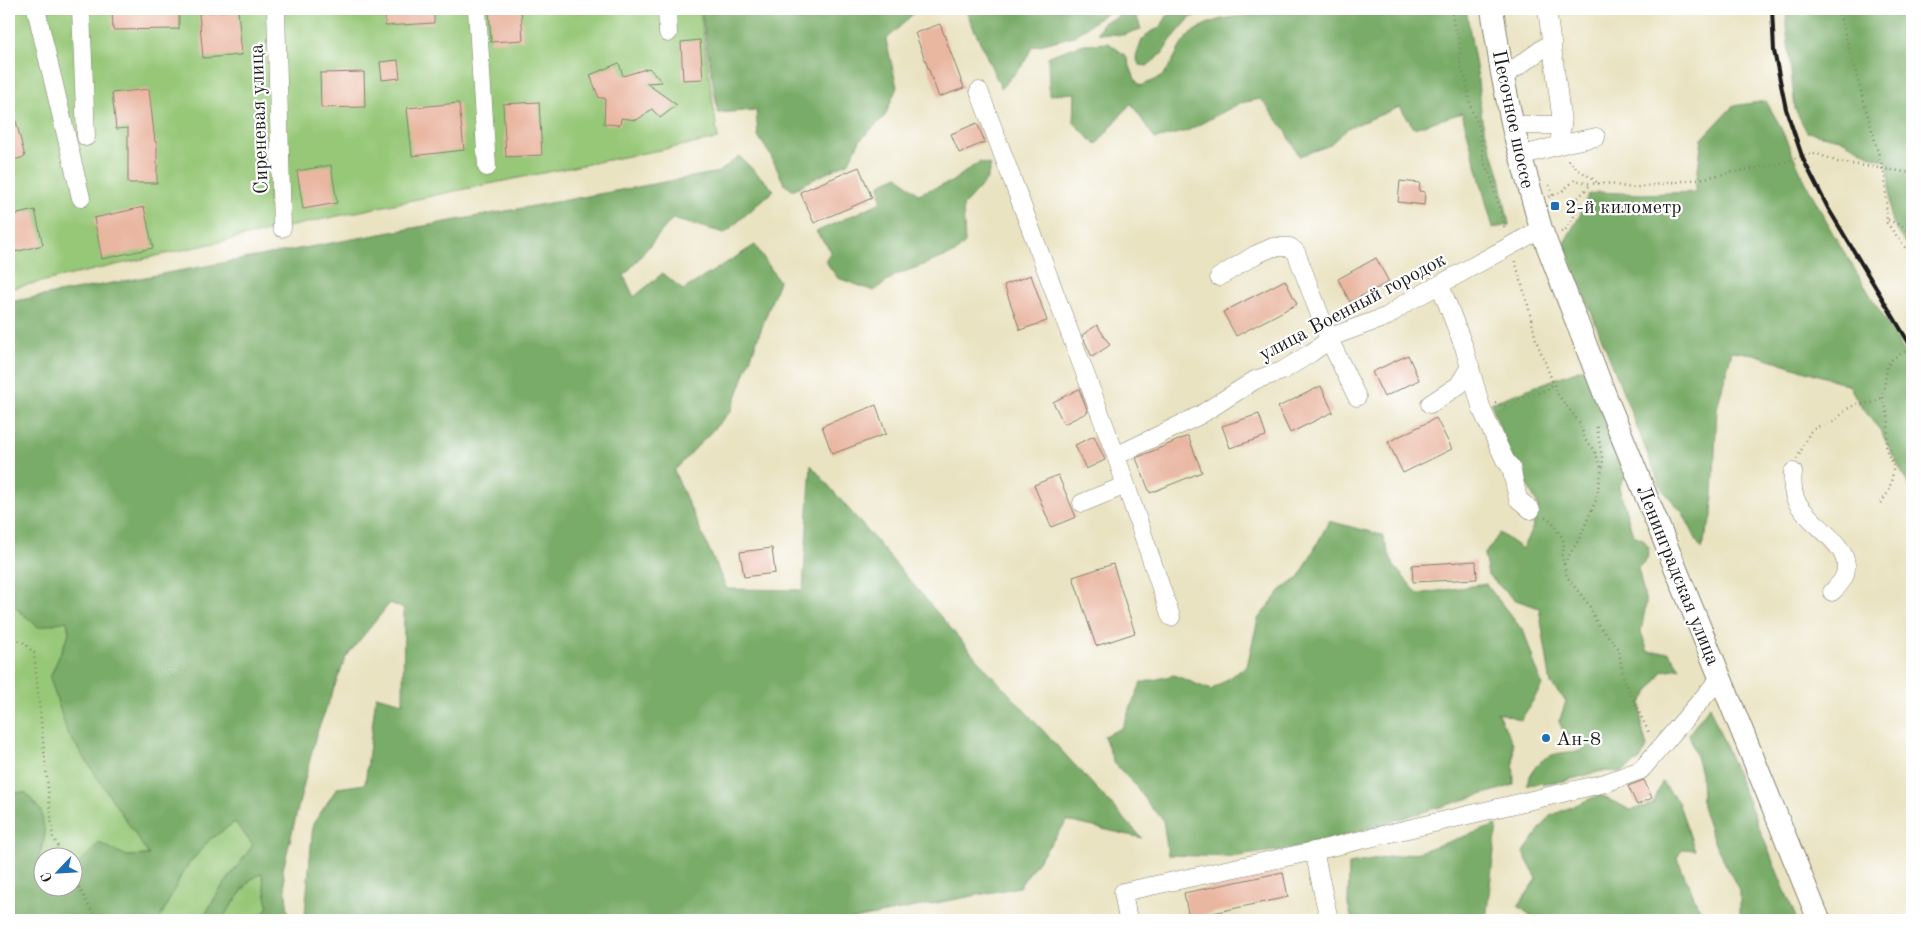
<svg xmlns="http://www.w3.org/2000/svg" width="1921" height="929" font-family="'Old Standard TT',serif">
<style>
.green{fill:#97c878;stroke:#5a724a}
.forest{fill:#79ac68;stroke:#4a6442}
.building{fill:#e9b6a0}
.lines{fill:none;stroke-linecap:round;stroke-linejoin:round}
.minor-casing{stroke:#83806f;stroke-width:19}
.major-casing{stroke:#83806f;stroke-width:24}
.path{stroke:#83806f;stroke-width:2.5;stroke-dasharray:1 4;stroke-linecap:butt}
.minor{stroke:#fff;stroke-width:18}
.major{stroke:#fff;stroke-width:22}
.rail{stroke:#1c1c1c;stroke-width:4}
.poi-dot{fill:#1f6fb2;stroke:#fff;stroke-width:2}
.labels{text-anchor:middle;stroke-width:4.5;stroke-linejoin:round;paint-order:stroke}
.street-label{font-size:20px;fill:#1c1c1c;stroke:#fff}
.poi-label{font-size:20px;fill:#1c1c1c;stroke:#fff;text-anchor:start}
</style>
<rect width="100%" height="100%" fill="#fff"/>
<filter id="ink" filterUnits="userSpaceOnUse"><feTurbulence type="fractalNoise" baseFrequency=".02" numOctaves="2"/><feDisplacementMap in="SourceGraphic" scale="10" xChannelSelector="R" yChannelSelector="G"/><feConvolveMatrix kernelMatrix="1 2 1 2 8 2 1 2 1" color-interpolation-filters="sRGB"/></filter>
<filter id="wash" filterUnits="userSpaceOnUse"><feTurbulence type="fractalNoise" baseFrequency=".0096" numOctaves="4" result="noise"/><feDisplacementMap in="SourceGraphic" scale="20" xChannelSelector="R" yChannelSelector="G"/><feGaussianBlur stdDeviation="1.12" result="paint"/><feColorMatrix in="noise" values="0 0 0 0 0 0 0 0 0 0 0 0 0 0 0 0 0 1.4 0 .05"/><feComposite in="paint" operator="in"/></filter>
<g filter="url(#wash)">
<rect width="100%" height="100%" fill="#eae3c2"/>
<g class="green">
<path d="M9,9H700L718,139C480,183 245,236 9,289Z"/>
<path d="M9,601L24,616L67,620L69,633L50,678L149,855L127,856L99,843L73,869L72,856H42V886L55,887L49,892L33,879L45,835L26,793L9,792Z"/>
<path d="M235,822L253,845L218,893L202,920H159L184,870L209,840Z"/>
<path d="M262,872L268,906L260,920H221L250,880Z"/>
</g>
<g class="forest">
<path d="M701,9H918L886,40L897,87L885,116L860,140L849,162L792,190L784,184L771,156L758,136L756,110L718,113Z"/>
<path d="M965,9H1112L1074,36L1032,47L1023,65L1001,88Z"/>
<path d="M1118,9H1142L1137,17L1141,29L1123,35L1097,33L1104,22L1118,17Z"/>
<path d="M1171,9H1208L1190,18L1171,40L1162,54L1147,66L1139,65L1136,57L1142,40L1150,32L1160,28Z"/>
<path d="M1291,9H1466L1477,72L1482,120L1500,177L1509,225L1493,228L1462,113L1414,128L1400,107L1348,128L1328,146L1299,156L1286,131L1261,99L1240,103L1187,131L1155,139L1131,103L1096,145L1074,123L1075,93L1049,95L1048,56L1084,44L1109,43L1126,56L1135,79L1140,86C1146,83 1159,80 1164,74C1178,57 1178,39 1201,27C1229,11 1262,19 1291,9Z"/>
<path d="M1787,9H1912V252L1898,232L1890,216V180L1887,161L1873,157L1840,139L1807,132L1795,109L1786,25Z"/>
<path d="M1766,101L1778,122L1804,179L1832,232L1912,364V492L1880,430L1860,405L1849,385L1754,354L1732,351L1717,408L1712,517L1701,549L1683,513L1661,488L1564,243L1580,215L1588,195L1598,192L1642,194L1695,192L1702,139L1733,106Z"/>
<path d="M739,156L774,190L725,233L672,219L624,276L634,297L663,273L683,290L755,245L779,281L731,411L674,471L727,589L803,590L811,465L977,659L1142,838L1067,821L1019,887L849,920H301L305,914L313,824L337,788L365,784L376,696L403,703L404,609L390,603L346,657L316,735L283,869L289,920H260L268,906L262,873L250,880L221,920H202L218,893L253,845L235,822L209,840L184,870L159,920H9V792L26,793L41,811L45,835L33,879L48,892L55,887L72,886L73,869L99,843L127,856L149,855L67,732L50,678L69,633L67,621L38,627L9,601V302L719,172Z"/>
<path d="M979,162L991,165L986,181L963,206L965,243L955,253L896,275L874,291L838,278L825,261L831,251L816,232L881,202L880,184L898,176L918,194L951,182Z"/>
<path d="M1584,368L1628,473L1619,487L1633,535L1643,539L1649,548L1647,559L1638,568L1646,603L1641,632L1648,652H1669L1680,668L1663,671L1641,703L1642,728L1647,747L1640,760L1621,772L1602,771L1564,781L1526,785C1538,755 1550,753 1581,751L1583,745L1565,734L1559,722L1566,701L1551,684L1539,608L1513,599L1488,575L1484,555L1500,533L1522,549L1532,529L1538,506L1519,467L1509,453L1491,403Z"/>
<path d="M1329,521L1382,535L1394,566L1418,594L1486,584L1524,632L1542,686L1521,720L1497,712L1513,743L1514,785L1309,846L1231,857L1168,855L1163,819L1152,809L1136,786L1114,763L1104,736L1122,728L1141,683L1174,675L1211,690L1247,666L1258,619L1281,590L1299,578Z"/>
<path d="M1709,706L1797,920H1740V892L1714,842L1702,807L1701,773L1689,734Z"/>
<path d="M1662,782L1678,802L1695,850L1682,849L1677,858L1704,920H1527L1530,915L1518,906L1537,879L1523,853L1550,816L1599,795L1631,810L1653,804Z"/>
<path d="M1497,825L1486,920H1352L1348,905L1349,864L1419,852Z"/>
</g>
<g id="blocks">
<g class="building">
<path d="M112,9H179V29L113,30Z"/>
<path d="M385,9H434V23L385,26Z"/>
<path d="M489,9H521L523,40L491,42Z"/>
<path d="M238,10L242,55L203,58L199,13Z"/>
<path d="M940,24L964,88L939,97L915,33Z"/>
<path d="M700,40L703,79L683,80L681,42Z"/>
<path d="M398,60L400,78L382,80L380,62Z"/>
<path d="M619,63L623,76L649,68L662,82L646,83L677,105L660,118L652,109L637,120L621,118L620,125L604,124L605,98H599L590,75Z"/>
<path d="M364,72L365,107L321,108L320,73Z"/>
<path d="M149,89L155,142H157V183H128V128L116,129L112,93Z"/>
<path d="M539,102L542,155L506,157L503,104Z"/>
<path d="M459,103L464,150L412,156L407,108Z"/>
<path d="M13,109L25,157L9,161V110Z"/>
<path d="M977,123L985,142L959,153L951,134Z"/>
<path d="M331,165L337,203L303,209L297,171Z"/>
<path d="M859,167L872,198L814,223L800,192Z"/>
<path d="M1400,181L1420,183L1419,191L1425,192L1424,205L1398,202Z"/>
<path d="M144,207L153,248L102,259L94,218Z"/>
<path d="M35,210L43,245L15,252L9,227V216Z"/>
<path d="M1376,258L1389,282L1350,302L1338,279Z"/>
<path d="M1031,275L1047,321L1020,330L1004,285Z"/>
<path d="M1285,280L1297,304L1236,336L1223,312Z"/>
<path d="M1097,325L1110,345L1092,357L1082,335Z"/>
<path d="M1408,355L1419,380L1384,397L1372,372Z"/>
<path d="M1321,386L1333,412L1290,433L1278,407Z"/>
<path d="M1079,389L1088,412L1064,424L1053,402Z"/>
<path d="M876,405L886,434L832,454L822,426Z"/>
<path d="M1259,414L1266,436L1230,448L1222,426Z"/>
<path d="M1436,418L1452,449L1403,473L1388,442Z"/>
<path d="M1094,436L1105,460L1086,469L1075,445Z"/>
<path d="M1188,436L1202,472L1150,493L1136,458Z"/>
<path d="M1058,475L1076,517L1051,527L1034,485Z"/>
<path d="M772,548L775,573L744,577L740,552Z"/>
<path d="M1476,561L1477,579L1413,582L1412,565Z"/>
<path d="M1113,564L1135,633L1096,646L1073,577Z"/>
<path d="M1644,780L1652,798L1637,805L1628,786Z"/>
<path d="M1283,872L1288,897L1189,918L1184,893Z"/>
</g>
</g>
</g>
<g filter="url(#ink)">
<use href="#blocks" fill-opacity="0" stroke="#83806f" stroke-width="1"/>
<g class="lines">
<defs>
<g id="minor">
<path d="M36,9L81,198"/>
<path d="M81,9L86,137"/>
<path d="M276,9L282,228"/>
<path d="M477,9L487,167"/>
<path d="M667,9L668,33"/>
<path d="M1547,9L1562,122L1559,145"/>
<path d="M1503,77L1552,42"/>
<path d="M979,91L1116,456L1200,415L1255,380L1282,371L1311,353L1336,335L1388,316L1404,304L1541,229"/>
<path d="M1512,125H1562"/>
<path d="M1520,156L1567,143L1596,137"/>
<path d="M1219,277L1255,255L1273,247H1290L1296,252L1329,339L1357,397"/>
<path d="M1440,285L1464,347L1482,410L1505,460L1511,467L1518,499L1531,510"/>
<path d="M1430,404L1459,385L1470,366"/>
<path d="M1116,456L1171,617"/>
<path d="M1793,472C1792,481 1792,489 1795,498C1805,524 1857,545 1844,577C1842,582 1836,588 1832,592"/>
<path d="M1082,503L1126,485"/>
<path d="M1314,851L1329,920"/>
<path d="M1128,920L1123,892L1314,851L1605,783L1641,770L1721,677"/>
</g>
<path id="major" d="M1492,9L1502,73L1514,132L1541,229L1605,395L1819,920"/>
</defs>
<use href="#minor" class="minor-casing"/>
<use href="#major" class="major-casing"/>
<g class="path">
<path d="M1451,9L1454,25L1459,38L1461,66L1467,83L1470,106L1479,127L1484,162L1491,177L1505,230"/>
<path d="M1838,9L1885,177L1887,223L1910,254L1908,299L1912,314"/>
<path d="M1568,160C1576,170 1588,174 1597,183"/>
<path d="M1549,185L1553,196"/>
<path d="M1549,197L1561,192L1575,180L1591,184L1605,183L1632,188L1705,178L1728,173L1776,165L1807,154H1818L1838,162L1912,173"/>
<path d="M1888,220L1902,226L1912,234"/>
<path d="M1561,232L1566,229L1576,213L1578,198L1591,184"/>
<path d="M1515,261L1528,305L1536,340L1558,395L1579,422L1586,441L1594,449L1602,470"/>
<path d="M1495,403L1509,407"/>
<path d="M1499,413L1515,405L1519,399L1548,389L1554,384"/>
<path d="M1797,459L1810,432L1817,427L1834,421L1847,409L1857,404L1873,403L1883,397"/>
<path d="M1881,503L1889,491L1893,472V466L1886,449L1889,420L1883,397L1887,366L1893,358L1912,348"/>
<path d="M1545,517L1552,521L1563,539L1564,547L1562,555L1566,574L1570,581L1589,605L1597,623L1619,649L1623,678L1650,735"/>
<path d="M1564,564L1579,539L1596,500L1603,463L1596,423"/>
<path d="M9,637L23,642L34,653L53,837L63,856"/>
<path d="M72,874L91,910L99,920"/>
</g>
<use href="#minor" class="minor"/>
<use href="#major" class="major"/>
<path class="rail" d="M1772,9L1774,51L1786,109L1803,159L1828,208L1912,348"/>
</g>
</g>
<g class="poi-dot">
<rect x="1550" y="201" width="10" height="10" rx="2.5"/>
<circle cx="1546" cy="738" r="5"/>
</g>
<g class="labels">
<g class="street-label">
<text transform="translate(258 119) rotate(-92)" y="7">Сиреневая улица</text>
<text transform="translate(1514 119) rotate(78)" y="7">Песочное шоссе</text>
<text transform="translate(1352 306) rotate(-28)" y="7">улица Военный городок</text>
<text transform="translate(1679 575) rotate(68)" y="7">Ленинградская улица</text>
</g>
<g class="poi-label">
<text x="1565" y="213">2-й километр</text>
<text x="1556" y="745">Ан-8</text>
</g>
</g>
<rect width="1921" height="929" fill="none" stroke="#fff" stroke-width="30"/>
<g transform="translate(58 872) rotate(245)"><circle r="24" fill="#ffffff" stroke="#a4a4a4"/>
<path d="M0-4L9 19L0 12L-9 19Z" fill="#1f6fb2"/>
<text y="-8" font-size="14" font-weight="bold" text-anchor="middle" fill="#1c1c1c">С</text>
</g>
</svg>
